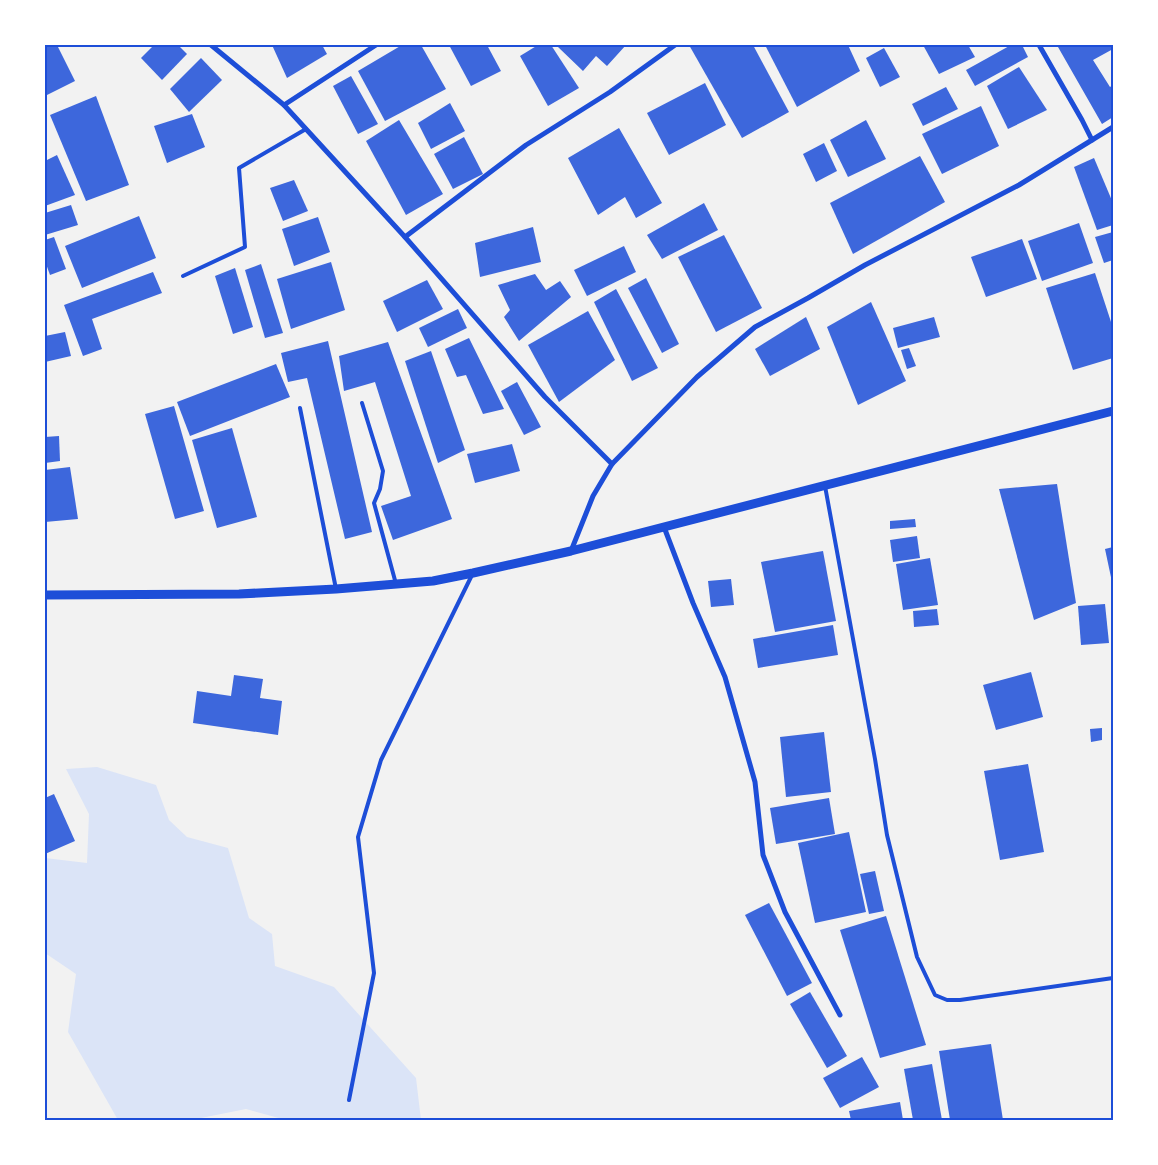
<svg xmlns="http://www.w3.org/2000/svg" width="1158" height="1165" font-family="'PT Sans Narrow',sans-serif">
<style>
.green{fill:#dbe4f7}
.building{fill:#3d67dc}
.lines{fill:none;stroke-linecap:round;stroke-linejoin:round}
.service{stroke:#1d4ed8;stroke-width:4}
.minor{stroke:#1d4ed8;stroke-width:5}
.tertiary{stroke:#1d4ed8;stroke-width:9}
.neatline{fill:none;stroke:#1d4ed8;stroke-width:2}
</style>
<rect width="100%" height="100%" fill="#f2f2f2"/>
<path class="green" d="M97,767L156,785L169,820L187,837L228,848L249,918L272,934L275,966L334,987L416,1078L421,1120H286L246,1109L191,1120H118L68,1032L76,974L45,953V858L87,863L89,814L66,769Z"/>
<g class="building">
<path d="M45,45H57L75,81L45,96Z"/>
<path d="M154,45H178L187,54L162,80L141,58Z"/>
<path d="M272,45H322L327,54L287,78Z"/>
<path d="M402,45H421L446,89L385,121L358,71Z"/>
<path d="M449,45H487L501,71L471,86Z"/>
<path d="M538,45H551L579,88L548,106L520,56Z"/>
<path d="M559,45H626L607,66L596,56L583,71L558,47Z"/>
<path d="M689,45H753L789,112L742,138Z"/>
<path d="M765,45H848L860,71L797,107Z"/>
<path d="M923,45H968L975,57L939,74Z"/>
<path d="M1011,45H1022L1028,57L975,86L966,70Z"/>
<path d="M1061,45H1113V49L1093,60L1110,87L1113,85V117L1102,124L1058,47Z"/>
<path d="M884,48L900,77L880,87L866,58Z"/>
<path d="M201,58L222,80L189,112L170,89Z"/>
<path d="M1019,67L1047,110L1008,129L987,86Z"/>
<path d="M351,76L378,124L358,134L333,86Z"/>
<path d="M705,83L726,125L669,155L647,113Z"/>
<path d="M946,87L958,109L923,126L912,104Z"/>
<path d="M96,96L129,185L86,201L50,115Z"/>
<path d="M450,103L465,131L431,149L418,123Z"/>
<path d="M981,106L999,146L942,174L922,134Z"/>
<path d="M192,114L205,147L167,163L154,126Z"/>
<path d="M399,120L443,194L406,215L366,141Z"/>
<path d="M866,120L886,159L848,177L830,140Z"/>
<path d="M619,128L662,203L636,218L625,197L598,215L568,158Z"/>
<path d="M464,137L483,174L453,189L434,154Z"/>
<path d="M824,143L837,171L816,182L803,154Z"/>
<path d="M57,155L75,195L45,206V161Z"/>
<path d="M920,156L945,202L853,254L830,203Z"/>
<path d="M1094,158L1113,203V225L1097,230L1074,167Z"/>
<path d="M294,180L308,211L283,221L270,188Z"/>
<path d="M704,203L718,230L662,259L647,235Z"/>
<path d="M71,205L78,225L45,235V213Z"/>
<path d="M139,216L156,258L82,288L65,246Z"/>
<path d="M318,217L330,252L294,266L282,229Z"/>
<path d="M1079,223L1093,263L1042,281L1028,241Z"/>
<path d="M533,227L541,262L480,277L475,243Z"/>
<path d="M1113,232V260L1104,263L1095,237Z"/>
<path d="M724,235L762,308L716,332L678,257Z"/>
<path d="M54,237L66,269L50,275L45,261V240Z"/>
<path d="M1022,239L1037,279L986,297L971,257Z"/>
<path d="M624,246L636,272L587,296L574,270Z"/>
<path d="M331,262L345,310L291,329L277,279Z"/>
<path d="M261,264L283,333L265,338L245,270Z"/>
<path d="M235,268L253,327L233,334L215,276Z"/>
<path d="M153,272L162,293L92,319L102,349L83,356L64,305Z"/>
<path d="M1095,273L1113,328V358L1073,370L1046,288Z"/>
<path d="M535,274L546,290L560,281L571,297L519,341L504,317L510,310L498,285Z"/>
<path d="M646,278L679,344L662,353L628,288Z"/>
<path d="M427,280L443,309L397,332L383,301Z"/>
<path d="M616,289L658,368L632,381L594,302Z"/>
<path d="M871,302L906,381L858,405L827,327Z"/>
<path d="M458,309L467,328L428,347L419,328Z"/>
<path d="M588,311L615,360L559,402L528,345Z"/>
<path d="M806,317L820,349L770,376L755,349Z"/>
<path d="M934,317L940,337L898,348L893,328Z"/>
<path d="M65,332L71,356L45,362V336Z"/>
<path d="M469,338L504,409L483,414L466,375L457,377L445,349Z"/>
<path d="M328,341L372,532L345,539L307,378L288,382L281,353Z"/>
<path d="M388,342L452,519L393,540L381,506L411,496L375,382L344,391L339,356Z"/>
<path d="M909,348L916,366L907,369L901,350Z"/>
<path d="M431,351L465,450L438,463L405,361Z"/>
<path d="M276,364L290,397L190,436L177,402Z"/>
<path d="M517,382L541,427L524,435L501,391Z"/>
<path d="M174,406L204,511L175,519L145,414Z"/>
<path d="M232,428L257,517L217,528L192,440Z"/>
<path d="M59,436L60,461L45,463V437Z"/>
<path d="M512,444L520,471L475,483L467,454Z"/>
<path d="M70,467L78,519L45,522V470Z"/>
<path d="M1057,484L1076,603L1034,620L999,489Z"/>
<path d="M915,519L916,527L890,529V521Z"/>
<path d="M917,536L920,558L893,562L890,540Z"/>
<path d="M1113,547V582H1112L1105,549Z"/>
<path d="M823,551L836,621L775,632L761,562Z"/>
<path d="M930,558L938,605L903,610L896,564Z"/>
<path d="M731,579L734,605L711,607L708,581Z"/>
<path d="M1105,604L1109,643L1081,645L1078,606Z"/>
<path d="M937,609L939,625L914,627L913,611Z"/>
<path d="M833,625L838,655L758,668L753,639Z"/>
<path d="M1031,672L1043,717L996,730L983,685Z"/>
<path d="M234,675L263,679L260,698L282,701L278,735L193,723L197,691L231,696Z"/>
<path d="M1102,728V740L1091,742L1090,729Z"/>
<path d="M824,732L831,792L786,797L780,737Z"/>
<path d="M1028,764L1044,852L1000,860L984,771Z"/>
<path d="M54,794L75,841L45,854V798Z"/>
<path d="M829,798L835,834L776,844L770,808Z"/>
<path d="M849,832L866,912L815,923L798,843Z"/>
<path d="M875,871L884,911L869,914L860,874Z"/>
<path d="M769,903L812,983L787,996L745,915Z"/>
<path d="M886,916L926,1045L880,1058L840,930Z"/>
<path d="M810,992L847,1056L827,1068L790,1004Z"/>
<path d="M991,1044L1003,1120H950L939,1051Z"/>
<path d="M862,1057L879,1087L840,1108L823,1078Z"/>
<path d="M932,1064L942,1120H913L904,1069Z"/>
<path d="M900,1102L903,1120H851L849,1111Z"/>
</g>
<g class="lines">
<g class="service">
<path d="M183,276L245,247L239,168L306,129"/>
<path d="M362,403L383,471L380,489L374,503L396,584"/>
<path d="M300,408L336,589"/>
<path d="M825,486L875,759L887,835L917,957L935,995L947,1000H960L1113,978"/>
<path d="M349,1100L374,973L358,837L381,760L472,575"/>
</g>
<g class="minor">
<path d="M211,45L284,105L405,237L545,397L612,464"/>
<path d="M1039,45L1082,120L1092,140L1113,127"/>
<path d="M284,105L376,45"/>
<path d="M405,237L526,145L610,92L675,45"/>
<path d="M664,527L693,603L725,677L755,782L763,855L785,912L840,1015"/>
<path d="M571,551L593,496L612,464L697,377L755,327L808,298L865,265L1019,185L1092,140"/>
</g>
<path class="tertiary" d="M45,595L239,594L336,589L433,581L473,573L571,551L1113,411"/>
</g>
<rect width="1158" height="1165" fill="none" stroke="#ffffff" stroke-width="92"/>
<rect x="46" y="46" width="1066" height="1073" class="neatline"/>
</svg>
